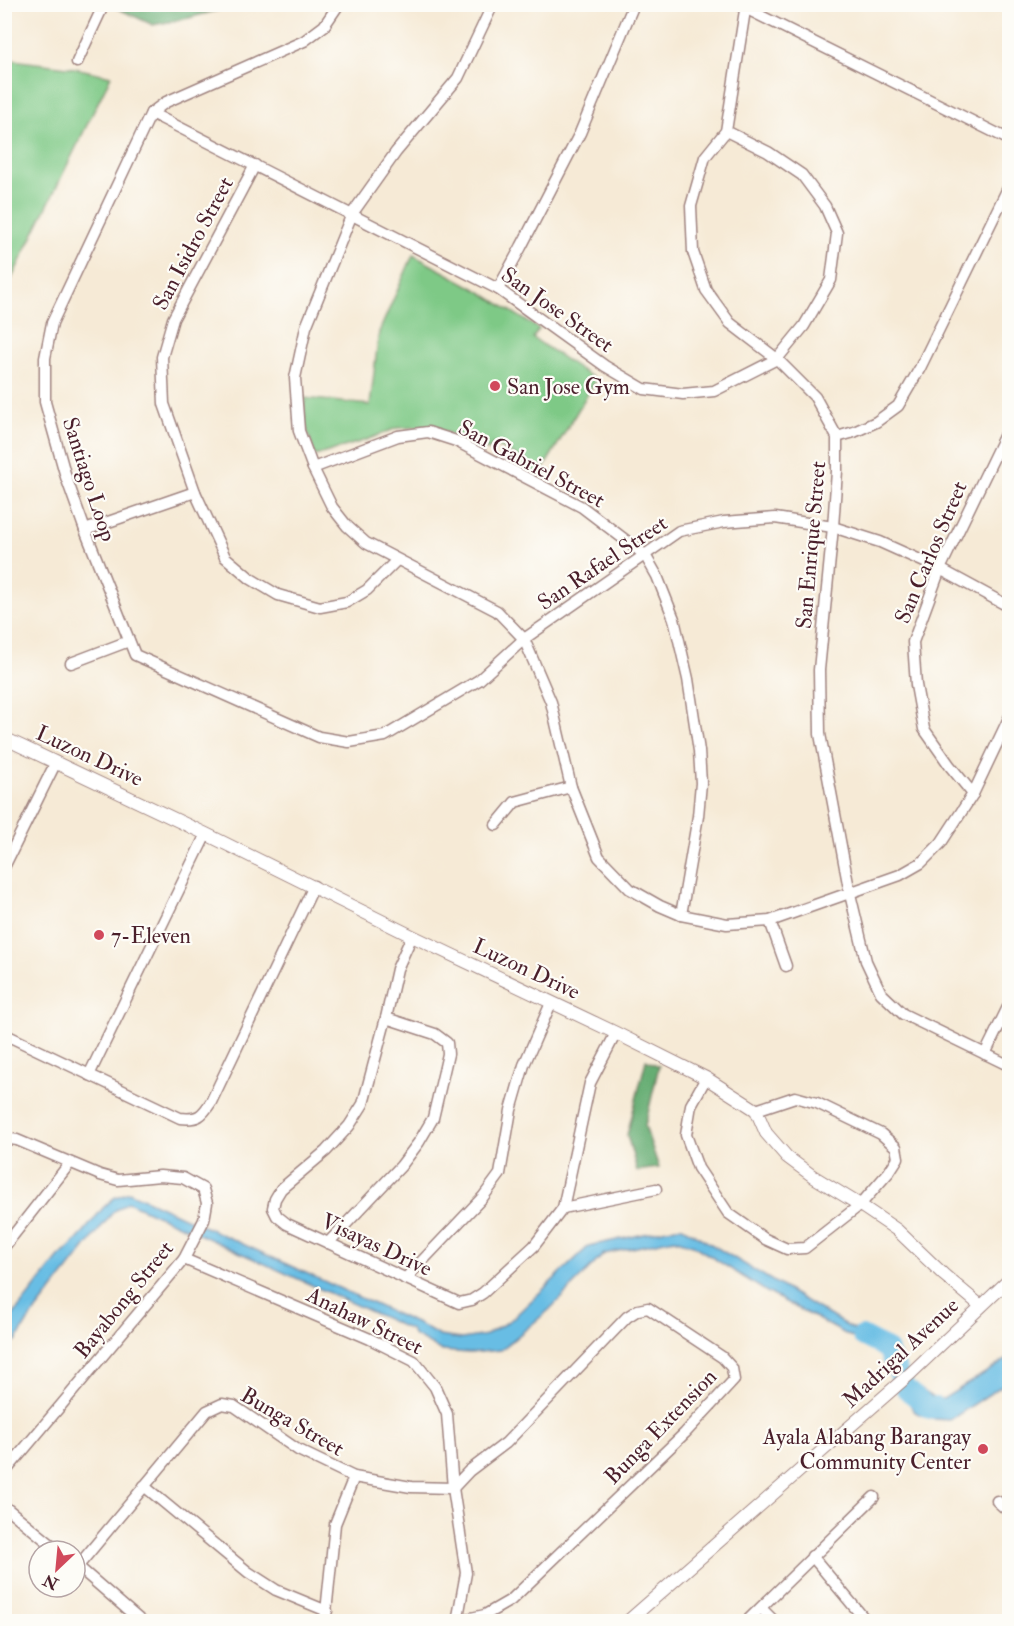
<svg xmlns="http://www.w3.org/2000/svg" width="1014" height="1626" font-family="'IM FELL Double Pica',serif">
<style>
.green{fill:#7ec986;stroke:#647458;stroke-width:1.5}
.forest{fill:#66ad73;stroke:#58664f;stroke-width:1.5}
.water{fill:#67bde4;stroke:#586e88;stroke-width:1.5}
.lines{fill:none;stroke-linecap:round;stroke-linejoin:round}
.stream{stroke:#67bde4;stroke-width:3}
.river{stroke:#67bde4;stroke-width:20}
.minor-casing{stroke:#a08480;stroke-width:13}
.tertiary-casing{stroke:#a08480;stroke-width:14}
.minor{stroke:#fff;stroke-width:10}
.tertiary{stroke:#fff;stroke-width:12}
.poi-dot{fill:#d1495b;stroke:#fdfcf7;stroke-width:2}
.labels{text-anchor:middle;stroke-width:4.5;stroke-linejoin:round;paint-order:stroke}
.street-label{font-size:22px;fill:#4a1f2b;stroke:#fdfcf7}
.poi-label{font-size:22px;fill:#4a1f2b;stroke:#fdfcf7;text-anchor:start}
</style>
<rect width="100%" height="100%" fill="#fdfcf7"/>
<filter id="ink" filterUnits="userSpaceOnUse"><feTurbulence type="fractalNoise" baseFrequency=".0167" numOctaves="2"/><feDisplacementMap in="SourceGraphic" scale="12" xChannelSelector="R" yChannelSelector="G"/><feConvolveMatrix kernelMatrix="1 2 1 2 8 2 1 2 1" color-interpolation-filters="sRGB"/></filter>
<filter id="wash" filterUnits="userSpaceOnUse"><feTurbulence type="fractalNoise" baseFrequency=".008" numOctaves="4" result="noise"/><feDisplacementMap in="SourceGraphic" scale="24" xChannelSelector="R" yChannelSelector="G"/><feGaussianBlur stdDeviation="1.35" result="paint"/><feColorMatrix in="noise" values="0 0 0 0 0 0 0 0 0 0 0 0 0 0 0 0 0 1.4 0 .05"/><feComposite in="paint" operator="in"/></filter>
<g filter="url(#wash)">
<rect width="100%" height="100%" fill="#f6ead6"/>
<g class="green">
<path d="M5,59L75,68L111,76L5,292Z"/>
<path d="M413,255L481,292L539,329L533,338L596,380L539,476L519,465L522,459L493,444L489,450L433,427L397,428L366,440L315,456L305,423L304,398L370,405L379,332Z"/>
</g>
<g class="forest">
<path d="M110,5V4L237,5L189,18L153,25Z"/>
<path d="M646,1060L659,1066L645,1126L659,1168L637,1171L627,1135Z"/>
</g>
<g class="water">
<path d="M129,1192L424,1327L439,1336L462,1339L486,1335L512,1319L589,1246L681,1226L849,1327L880,1341L903,1371L892,1375L884,1358L853,1338L767,1292L693,1245L674,1239L604,1254L549,1310L501,1350L470,1353L442,1351L413,1335L411,1330L128,1202L113,1212L28,1321L16,1341L5,1345V1321L14,1314L58,1258L78,1239L103,1208L114,1198Z"/>
<path d="M1009,1358V1381L950,1420L932,1419L917,1413L913,1410L908,1399L920,1389L934,1398L943,1399Z"/>
</g>
<g class="lines">
<path class="stream" d="M152,8L192,4"/>
<path class="river" d="M862,1336L887,1349L906,1389L930,1409L935,1407"/>
</g>
</g>
<g filter="url(#ink)">
<g class="lines">
<defs>
<g id="minor">
<path d="M339,4L324,26L304,41L166,102L151,113L52,323L45,358V402L66,477L85,530L135,655L319,737L349,742L385,736L479,680L524,639L679,531L724,522L775,518L833,527L880,542L940,569L1010,607"/>
<path d="M493,4L458,78L396,152L352,214L306,327L295,378L299,431L313,468L332,507L347,526L366,543L497,611L524,639L551,702L571,787L599,857L630,889L660,906L681,915L727,924L770,921L900,875L921,863L941,843L973,794L1010,716"/>
<path d="M746,4L726,131L705,157L691,206L693,252L706,290L730,323L777,359L815,397L837,437V471L833,527L819,670L820,734L850,894L866,961L881,993L903,1014L1010,1066"/>
<path d="M739,5L1010,140"/>
<path d="M4,13L5,4"/>
<path d="M77,62L104,4"/>
<path d="M151,113L498,289L605,366L644,389L683,394L714,391L777,359L804,326L831,280L837,233L825,206L802,175L768,152L726,131"/>
<path d="M255,165L173,319L162,357L164,404L195,492L225,557L251,579L278,595L320,607L347,602L367,590L397,560"/>
<path d="M498,289L521,247L580,133L634,4"/>
<path d="M837,437L854,432L876,422L898,406L920,368L1010,184"/>
<path d="M313,468L398,436L428,432L456,441L582,507L645,555L657,576L674,619L688,679L699,751L701,783L698,816L681,915"/>
<path d="M85,530L195,492"/>
<path d="M71,663L129,641"/>
<path d="M973,794L950,766L924,729L916,685L913,642L940,569L1010,424"/>
<path d="M496,825L515,802L571,787"/>
<path d="M4,867L56,762"/>
<path d="M770,921L786,966"/>
<path d="M412,936L397,969L386,1018L363,1104L349,1126L326,1151L281,1189L275,1199L273,1208L277,1216L287,1224L459,1303L472,1300L483,1293L534,1246L563,1208L590,1083L616,1033"/>
<path d="M4,1034L180,1118C198,1120 202,1116 211,1102L314,886"/>
<path d="M985,1054L1010,1003"/>
<path d="M89,1075L206,834"/>
<path d="M706,1078L691,1105L686,1135L698,1168L728,1213L765,1239L787,1249L805,1248L860,1205L889,1172L898,1158L896,1147L881,1134L817,1103L795,1097L756,1110"/>
<path d="M4,1138L17,1140L100,1175L118,1180L160,1176L183,1178L203,1189L207,1203L204,1220L184,1259L4,1473"/>
<path d="M563,1208L656,1189"/>
<path d="M328,1243L401,1166L419,1142L433,1118L448,1054L447,1043L435,1034L386,1018"/>
<path d="M4,1247L70,1163"/>
<path d="M184,1259L370,1339L414,1361L435,1387L447,1414L453,1488L466,1573L457,1622"/>
<path d="M405,1279L483,1197L500,1174L511,1110L524,1065L551,1003"/>
<path d="M144,1486L248,1572L276,1590L327,1611"/>
<path d="M997,1501L1010,1513"/>
<path d="M4,1506L59,1551"/>
<path d="M812,1556L867,1622"/>
<path d="M75,1564L142,1622"/>
<path d="M78,1566L207,1411L222,1404L234,1406L298,1450L354,1477L411,1487L453,1488L469,1471L506,1443L627,1317L638,1310L648,1308L722,1357L732,1368L734,1380L685,1433L511,1600L485,1615L457,1621"/>
<path d="M761,1608L775,1622"/>
<path d="M325,1622L335,1524L354,1477"/>
<path d="M746,1622L874,1497"/>
</g>
<g id="tertiary">
<path d="M4,738L206,834L412,936L616,1033L706,1078L756,1110L766,1133L787,1157L814,1177L860,1205L897,1230L944,1275L981,1306"/>
<path d="M627,1622L911,1373L1010,1279"/>
</g>
</defs>
<use href="#minor" class="minor-casing"/>
<use href="#tertiary" class="tertiary-casing"/>
<use href="#minor" class="minor"/>
<use href="#tertiary" class="tertiary"/>
</g>
</g>
<g class="poi-dot">
<circle cx="495" cy="386" r="6"/>
<circle cx="99" cy="935" r="6"/>
<circle cx="983" cy="1449" r="6"/>
</g>
<g class="labels">
<g class="street-label">
<text transform="translate(192 243) rotate(-62)" y="8">San Isidro Street</text>
<text transform="translate(558 309) rotate(35)" y="8">San Jose Street</text>
<text transform="translate(532 463) rotate(28)" y="8">San Gabriel Street</text>
<text transform="translate(90 479) rotate(72)" y="8">Santiago Loop</text>
<text transform="translate(810 545) rotate(-85)" y="8">San Enrique Street</text>
<text transform="translate(930 552) rotate(-67)" y="8">San Carlos Street</text>
<text transform="translate(602 562) rotate(-34)" y="8">San Rafael Street</text>
<text transform="translate(90 755) rotate(25)" y="8">Luzon Drive</text>
<text transform="translate(527 968) rotate(25)" y="8">Luzon Drive</text>
<text transform="translate(377 1244) rotate(25)" y="8">Visayas Drive</text>
<text transform="translate(123 1299) rotate(-51)" y="8">Bayabong Street</text>
<text transform="translate(365 1320) rotate(26)" y="8">Anahaw Street</text>
<text transform="translate(900 1352) rotate(-43)" y="8">Madrigal Avenue</text>
<text transform="translate(293 1421) rotate(30)" y="8">Bunga Street</text>
<text transform="translate(660 1426) rotate(-46)" y="8">Bunga Extension</text>
</g>
<g class="poi-label">
<text x="507" y="394">San Jose Gym</text>
<text x="111" y="943">7-Eleven</text>
<text x="971" y="1444" text-anchor="end">Ayala Alabang Barangay<tspan x="971" dy="25">Community Center</tspan></text>
</g>
</g>
<rect width="1014" height="1626" fill="none" stroke="#fdfcf7" stroke-width="24"/>
<g transform="translate(57 1569) rotate(206)"><circle r="28" fill="#fdfcf7" stroke="#b5a4a5" stroke-width="1.5"/>
<path d="M0-4.5L10 22L0 15L-10 22Z" fill="#d1495b"/>
<text y="-9" font-size="16" font-weight="bold" text-anchor="middle" fill="#4a1f2b">N</text>
</g>
</svg>
